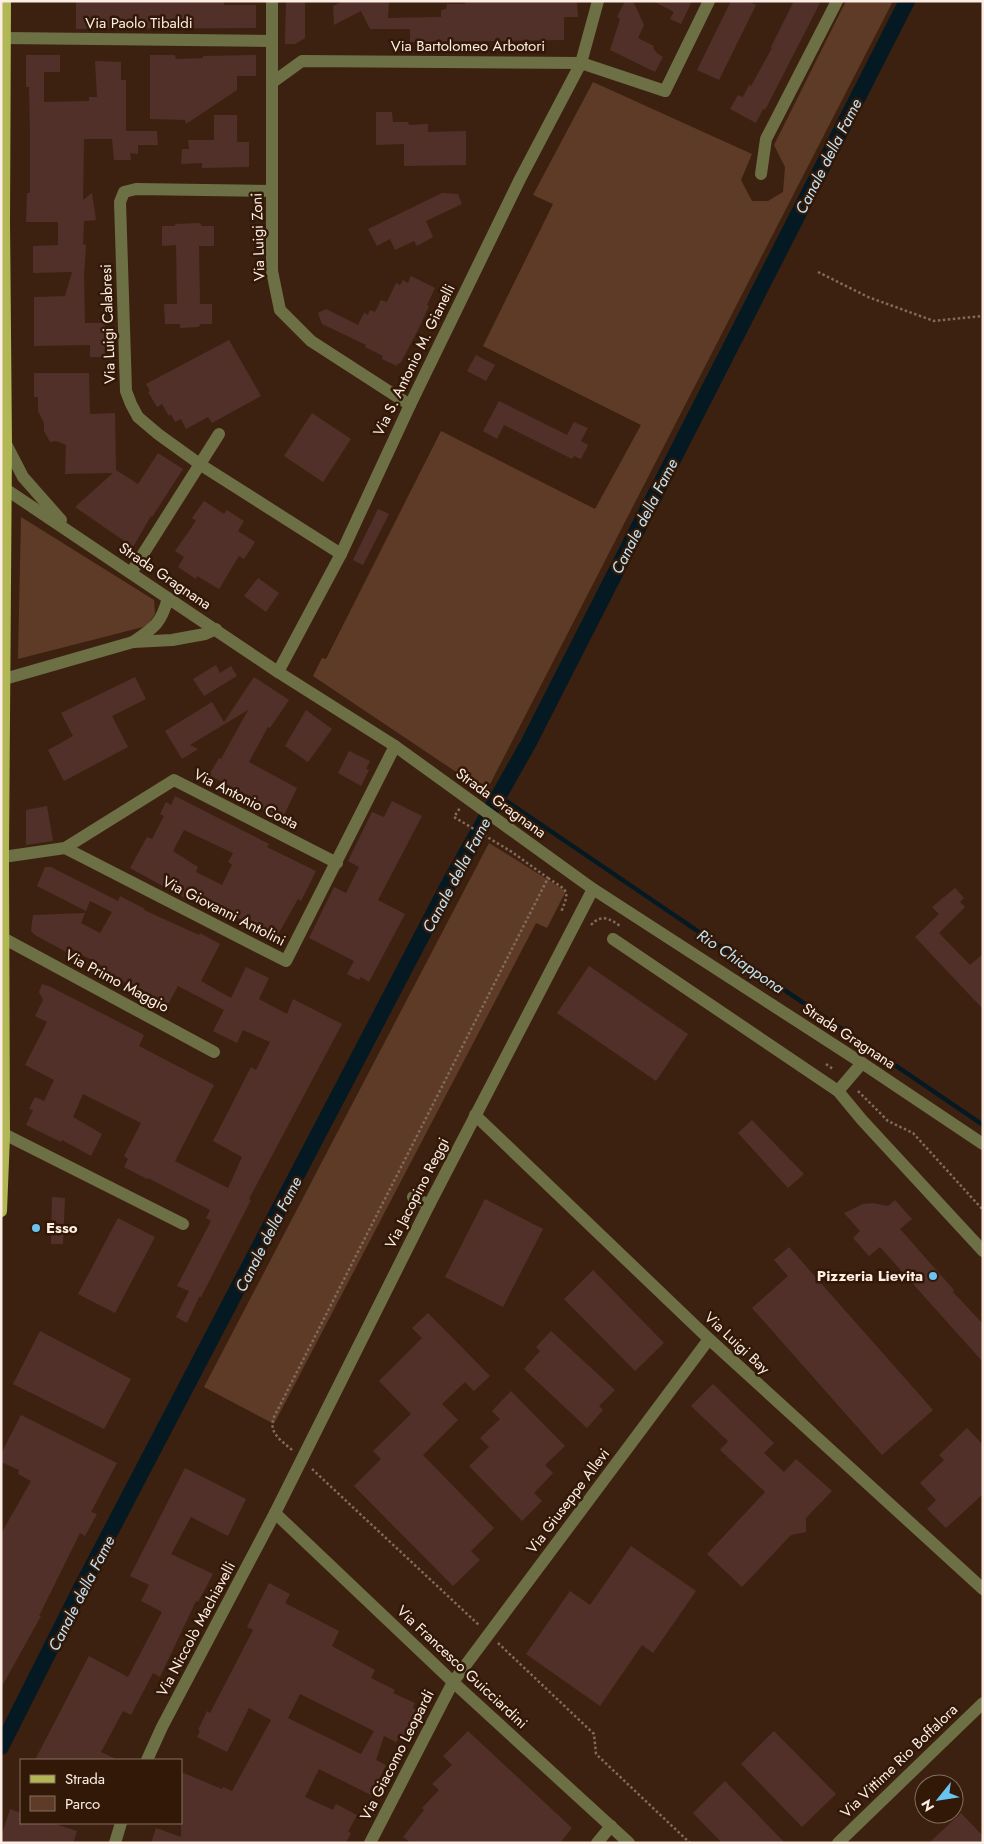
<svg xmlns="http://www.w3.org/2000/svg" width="984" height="1844" font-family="Jost,sans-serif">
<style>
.green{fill:#5e3b26}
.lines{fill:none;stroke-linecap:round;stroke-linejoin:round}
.stream{stroke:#051923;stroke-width:4.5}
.canal{stroke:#051923;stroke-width:16}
.building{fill:#513029;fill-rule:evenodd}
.path{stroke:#826a5c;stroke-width:2.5;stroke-dasharray:2.5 2.5;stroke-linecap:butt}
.minor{stroke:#6d7044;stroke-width:12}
.major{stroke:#b1b755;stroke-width:12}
.poi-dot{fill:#69c4f0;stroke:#321806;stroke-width:2}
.labels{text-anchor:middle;stroke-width:5;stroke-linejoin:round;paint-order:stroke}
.street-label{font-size:15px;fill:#fdeee5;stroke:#321806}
.poi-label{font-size:15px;font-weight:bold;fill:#fdeee5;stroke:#321806;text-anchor:start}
.water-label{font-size:16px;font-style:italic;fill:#c1e4f7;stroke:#321806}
</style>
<rect width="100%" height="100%" fill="#3d2110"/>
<g class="green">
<path d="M846,1H893L486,792L313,676L322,658L326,659L441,431L595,509L641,425L483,346L553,204L533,195L593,82L752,154L741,180L752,201H768L783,192L785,167L774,145Z"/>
<path d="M21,517L154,600L155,614L147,626L18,659Z"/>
<path d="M489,843L566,891L547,928L536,923L274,1424L204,1387Z"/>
</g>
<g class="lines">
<path class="stream" d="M499,796L983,1125"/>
<path class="canal" d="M1,1747L81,1588L450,882L528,744L907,1"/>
</g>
<g class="building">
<path d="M76,1H224V5H256V28L76,29Z"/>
<path d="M286,1H305V38L295,44H285Z"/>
<path d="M343,1H389L388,18L441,17V10L446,9L447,4H465V1H577L578,17H564V40L410,42V29H370L361,11L334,25L333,6Z"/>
<path d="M625,1L634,3L644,25L638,38L654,46L653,48L657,53L663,57L655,72L610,50L620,19L617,17Z"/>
<path d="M653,1H692L681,24L670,19L674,12Z"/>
<path d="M731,1H748L756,5L719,80L697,70Z"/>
<path d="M794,1H821L765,110L763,109L756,123L730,109L738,95L743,97L749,85L751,86L772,48L771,47Z"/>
<path d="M26,55H60V72H44V102L89,101V97H97L95,61L121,62V80H126V131H157L158,145H138V154L130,153L131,160H114L112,139H84L83,200L92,193L96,220L84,221L83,244L86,245L84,276L85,323H105V357H90V345L34,346V297L65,296L72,272L33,273V246L58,245V222H26L27,193H30V132L29,87H26Z"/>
<path d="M150,55H175L176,59L203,58V56L256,55V76H237V90L186,124L185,120L150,119Z"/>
<path d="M376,112H392L393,122H408L409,125L428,124V132L466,131V165L404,166V144L376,145Z"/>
<path d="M214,115H237V142H249V167L202,168V163L181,164L182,149H189L188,140H214Z"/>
<path d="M442,193L458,194L462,204L426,221L433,237L417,246L414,241L395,250L390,239L377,246L368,229Z"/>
<path d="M200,223L202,226H214V246H199L200,304H212V324H201L198,327L180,328V324H165L164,304H177L176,245L162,246V226H174L176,224Z"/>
<path d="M411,276L435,288L427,305L429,306L418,330L400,364L398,363L397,366L382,359L383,356L365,347L366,345L322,324L318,313L326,309L358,325L364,313L368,315L370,310L375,312L381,300L387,302L396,283L400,285L403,280L408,283Z"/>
<path d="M229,340L261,396L212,423L208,417L186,429L181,419L175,422L171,414L169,416L162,404L157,407L148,392L150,391L146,384Z"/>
<path d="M476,355L495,365L486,381L467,371Z"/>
<path d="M34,373H89L90,414L115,413L116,470L138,484L158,453L183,469L152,517L151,516L133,547L75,507L113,473L65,474L66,445L56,441L50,442L44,431V423L38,411V397H34Z"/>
<path d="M499,401L567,435L574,422L588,428L581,441L588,445L581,459L574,456L572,459L504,425L497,439L483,431Z"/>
<path d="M312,413L351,439L323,482L284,456Z"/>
<path d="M204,501L224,514L227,510L244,521L238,531L255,542L244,559L239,556L219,589L197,576L196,579L178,567L184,557L175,551L196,521L192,518Z"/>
<path d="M378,509L389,514L363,565L353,560Z"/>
<path d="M258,578L279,593L266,612L244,596Z"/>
<path d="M216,665L220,673L231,666L237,676L204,696L193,679Z"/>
<path d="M135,677L146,699L112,716L128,747L64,781L48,750L73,736L61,713Z"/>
<path d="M254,677L289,700L270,728L268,727L249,762L297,788L282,819L248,802L251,797L209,775L219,758L221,759L248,710L190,745L198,749L182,759L165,731L212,702L224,722Z"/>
<path d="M306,710L332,729L308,762L285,746Z"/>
<path d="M349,751L370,761L366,769L369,770L361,786L338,773Z"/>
<path d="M175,796L269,844L267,847L316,871L301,901L298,899L276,938L195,895L192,902L130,868L147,837L152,839L164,816L160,814L166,802L171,805ZM184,830L233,853L228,862L232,865L222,885L196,872L198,867L173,851Z"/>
<path d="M392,801L422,816L378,900L405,914L369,982L361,977L359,980L347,974L354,961L309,938L334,887L346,893L359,867L348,861L372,812L384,817Z"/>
<path d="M47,806L53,841L26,845V810Z"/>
<path d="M45,867H51L118,901L120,896L145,909L144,910L199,935L200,933L220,944L201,981L231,998L246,967L269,978L259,999L287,1014L293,999L342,1024L249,1199L251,1200L201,1297H199L187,1323L176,1317L189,1291L177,1286L211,1221L206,1218L210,1210L148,1178L147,1179L124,1167L128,1159L124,1156L141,1123L83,1094L73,1117L102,1134L91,1156L62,1140L61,1142L26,1125L33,1110L29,1109L35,1097L44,1101L54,1080L25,1065L47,1022L35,1016L43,1000L39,992L42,984L51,987L144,1035L139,1046L214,1085L175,1161L228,1188L242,1157L213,1141L251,1067L256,1070L270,1042L243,1030L237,1043L213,1031L224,1010L178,986L167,1006L100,968L102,966L70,948L68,953L35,935L31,931L33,915L85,913L81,923L100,933L112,912L90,901L86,911L37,886Z"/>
<path d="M955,888L964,898L960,902L965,907L939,933L970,965L983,954V1009L915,937L939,914L932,907Z"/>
<path d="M589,966L688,1034L656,1081L557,1013Z"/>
<path d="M752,1120L804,1174L788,1188L738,1133Z"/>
<path d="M52,1197L65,1198L63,1244H51Z"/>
<path d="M485,1199L543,1229L503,1307L445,1277Z"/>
<path d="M895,1200L912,1219L900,1229L954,1290L953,1292L983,1324V1362L880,1247L869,1256L853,1238L860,1231L844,1213L863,1204L873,1203L888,1206Z"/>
<path d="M118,1218L155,1237L115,1313L78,1294Z"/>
<path d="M789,1247L933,1410L882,1455L752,1308L788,1276L774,1260Z"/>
<path d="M593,1270L664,1343L635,1371L564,1299Z"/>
<path d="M428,1313L490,1376L474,1391L465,1382L442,1404L458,1420L423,1455L494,1528L471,1551L480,1560L453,1586L354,1486L381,1459L373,1451L411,1414L379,1381L422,1338L412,1328Z"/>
<path d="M40,1331L131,1379L104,1429L13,1384Z"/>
<path d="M551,1331L615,1390L599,1406L603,1410L587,1428L524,1369L540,1351L536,1347Z"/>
<path d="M713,1384L774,1443L764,1453L784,1472L796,1459L832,1491L806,1518V1532L791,1535L742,1587L707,1554L765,1492L720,1450L728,1441L691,1406Z"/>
<path d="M511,1391L565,1446L545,1465L553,1473L534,1493L542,1501L522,1521L469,1466L489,1447L480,1438L500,1419L492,1411Z"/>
<path d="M21,1415L117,1463L91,1512L97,1514L85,1536L80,1533L39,1616H41L1,1688V1534L31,1481L18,1474L19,1470L1,1462V1454Z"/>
<path d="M967,1428L983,1445V1494L946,1528L927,1509L936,1500L920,1483L944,1460L939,1455Z"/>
<path d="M185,1468L246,1499L228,1536L191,1517L171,1554L213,1574L198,1602L196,1601L160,1677L153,1673L131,1715L123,1711L101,1752L118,1760H35L89,1656L128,1677L162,1612L141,1601L149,1585L130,1576Z"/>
<path d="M631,1546L696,1591L653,1653L642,1645L600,1706L526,1654L570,1591L590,1605Z"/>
<path d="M269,1583L290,1594L285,1603L339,1631L332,1646L375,1670L371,1678L395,1690L393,1693L415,1703L413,1708L417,1710L403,1738L400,1736L396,1742L384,1736L376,1760L386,1765L371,1795L319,1769L305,1797L333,1810L336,1804L357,1815L348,1832L351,1833L346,1843H151L156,1828L181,1837V1772L222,1789L223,1787L232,1791L271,1720L249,1708L227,1752L197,1737L200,1731L198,1730L207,1711L210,1713L253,1630L247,1627ZM300,1694L374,1731L361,1754L288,1718Z"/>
<path d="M468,1731L572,1828L560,1843H411L403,1837L424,1810L422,1808L439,1790L432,1784L452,1765L443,1756Z"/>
<path d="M774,1731L836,1794L802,1827L741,1764Z"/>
<path d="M725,1781L785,1843H722L693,1813Z"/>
<path d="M10,1809L21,1813V1823H52L77,1831L73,1843H1V1837Z"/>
<path d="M961,1813L983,1836V1843H929Z"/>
</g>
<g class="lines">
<g class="path">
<path d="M818,272L868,297L934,321L983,316"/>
<path d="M548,878C567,891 571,889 561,912"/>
<path d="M591,925C601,914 609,918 620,926"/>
<path d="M826,1064L833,1069"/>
<path d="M858,1091L888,1121L913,1133L983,1210"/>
<path d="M292,1450C281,1440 268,1433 274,1417L548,878L512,852L454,817L460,808"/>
<path d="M312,1469L480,1626"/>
<path d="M498,1643L594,1734L596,1754L690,1843"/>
</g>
<g class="minor">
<path d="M272,1V271L280,310L311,341L410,405"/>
<path d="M5,38L272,41"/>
<path d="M273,82L302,61L581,63L665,91L709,1"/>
<path d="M761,174L766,139L837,1"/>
<path d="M272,191L136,189L124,192L120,202L126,391L131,404L138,417L158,434L201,465L341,554"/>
<path d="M6,444L23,477L61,520"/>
<path d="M1,486L278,672L395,746L593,889L862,1063L983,1144"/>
<path d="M131,573L219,434"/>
<path d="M133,642C154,628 161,624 168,598"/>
<path d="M278,672L341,554L410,405L520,179L581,63L598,1"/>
<path d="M1,680L133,642L172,640L205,634L216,629"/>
<path d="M65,848L286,961L395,746"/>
<path d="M3,857L65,848L174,780L337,863"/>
<path d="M3,938L214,1052"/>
<path d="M613,939L838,1091L862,1120L983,1251"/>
<path d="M838,1091L862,1063"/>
<path d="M475,1115L709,1339L983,1589"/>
<path d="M4,1134L183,1224"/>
<path d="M413,1197L429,1205"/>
<path d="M275,1513L453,1682L629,1843"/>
<path d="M147,1760L162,1727L275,1513L429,1205L593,889"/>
<path d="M115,1843L121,1823"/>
<path d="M370,1843L453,1682L709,1339"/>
<path d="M597,1843L611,1826"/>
<path d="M838,1843L983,1703"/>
</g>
<path class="major" d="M1,1211L4,1136L3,857L6,444L4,222L5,1"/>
</g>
<g class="poi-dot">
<circle cx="36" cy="1228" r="5"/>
<circle cx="933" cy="1276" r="5"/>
</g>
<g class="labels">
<g class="street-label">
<text x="139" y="28">Via Paolo Tibaldi</text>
<text x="468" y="51">Via Bartolomeo Arbotori</text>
<text transform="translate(258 237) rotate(-92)" y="5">Via Luigi Zoni</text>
<text transform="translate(108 324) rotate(-92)" y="5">Via Luigi Calabresi</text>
<text transform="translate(414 360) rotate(-64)" y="5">Via S. Antonio M. Gianelli</text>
<text transform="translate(165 576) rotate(34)" y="5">Strada Gragnana</text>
<text transform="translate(246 799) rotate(27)" y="5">Via Antonio Costa</text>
<text transform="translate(501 803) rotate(36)" y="5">Strada Gragnana</text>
<text transform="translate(224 911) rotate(27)" y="5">Via Giovanni Antolini</text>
<text transform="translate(117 981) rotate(28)" y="5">Via Primo Maggio</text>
<text transform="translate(849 1036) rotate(33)" y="5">Strada Gragnana</text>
<text transform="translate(417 1193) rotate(-63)" y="5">Via Jacopino Reggi</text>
<text transform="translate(737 1343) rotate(43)" y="5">Via Luigi Bay</text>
<text transform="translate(568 1501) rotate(-53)" y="5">Via Giuseppe Allevi</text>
<text transform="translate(196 1629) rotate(-62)" y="5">Via Niccolò Machiavelli</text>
<text transform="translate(462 1667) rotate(43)" y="5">Via Francesco Guicciardini</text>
<text transform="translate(397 1755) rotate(-63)" y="5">Via Giacomo Leopardi</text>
<text transform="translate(899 1761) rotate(-44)" y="5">Via Vittime Rio Boffalora</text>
</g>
<g class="poi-label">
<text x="46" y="1233">Esso</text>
<text x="923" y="1281" text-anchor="end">Pizzeria Lievita</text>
</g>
<g class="water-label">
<text transform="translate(828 156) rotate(-63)" y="6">Canale della Fame</text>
<text transform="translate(644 516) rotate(-63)" y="6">Canale della Fame</text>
<text transform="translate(456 875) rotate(-62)" y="6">Canale della Fame</text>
<text transform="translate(741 961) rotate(34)" y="6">Rio Chiappona</text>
<text transform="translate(268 1234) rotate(-63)" y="6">Canale della Fame</text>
<text transform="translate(81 1593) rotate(-63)" y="6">Canale della Fame</text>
</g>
</g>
<rect width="984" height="1844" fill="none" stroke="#fdeee5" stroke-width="5"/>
<rect x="20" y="1759" width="162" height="65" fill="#321806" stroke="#836e5f"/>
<rect x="30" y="1775" width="25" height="8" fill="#b1b755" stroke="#836e5f"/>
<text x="65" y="1784" font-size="15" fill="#fdeee5">Strada</text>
<rect x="30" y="1796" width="25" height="15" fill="#5e3b26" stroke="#836e5f"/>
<text x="65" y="1809" font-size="15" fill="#fdeee5">Parco</text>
<g transform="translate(939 1799) rotate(240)"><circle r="24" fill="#321806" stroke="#836e5f"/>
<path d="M0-4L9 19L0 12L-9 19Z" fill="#69c4f0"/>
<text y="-8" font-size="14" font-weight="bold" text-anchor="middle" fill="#fdeee5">N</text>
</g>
</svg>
